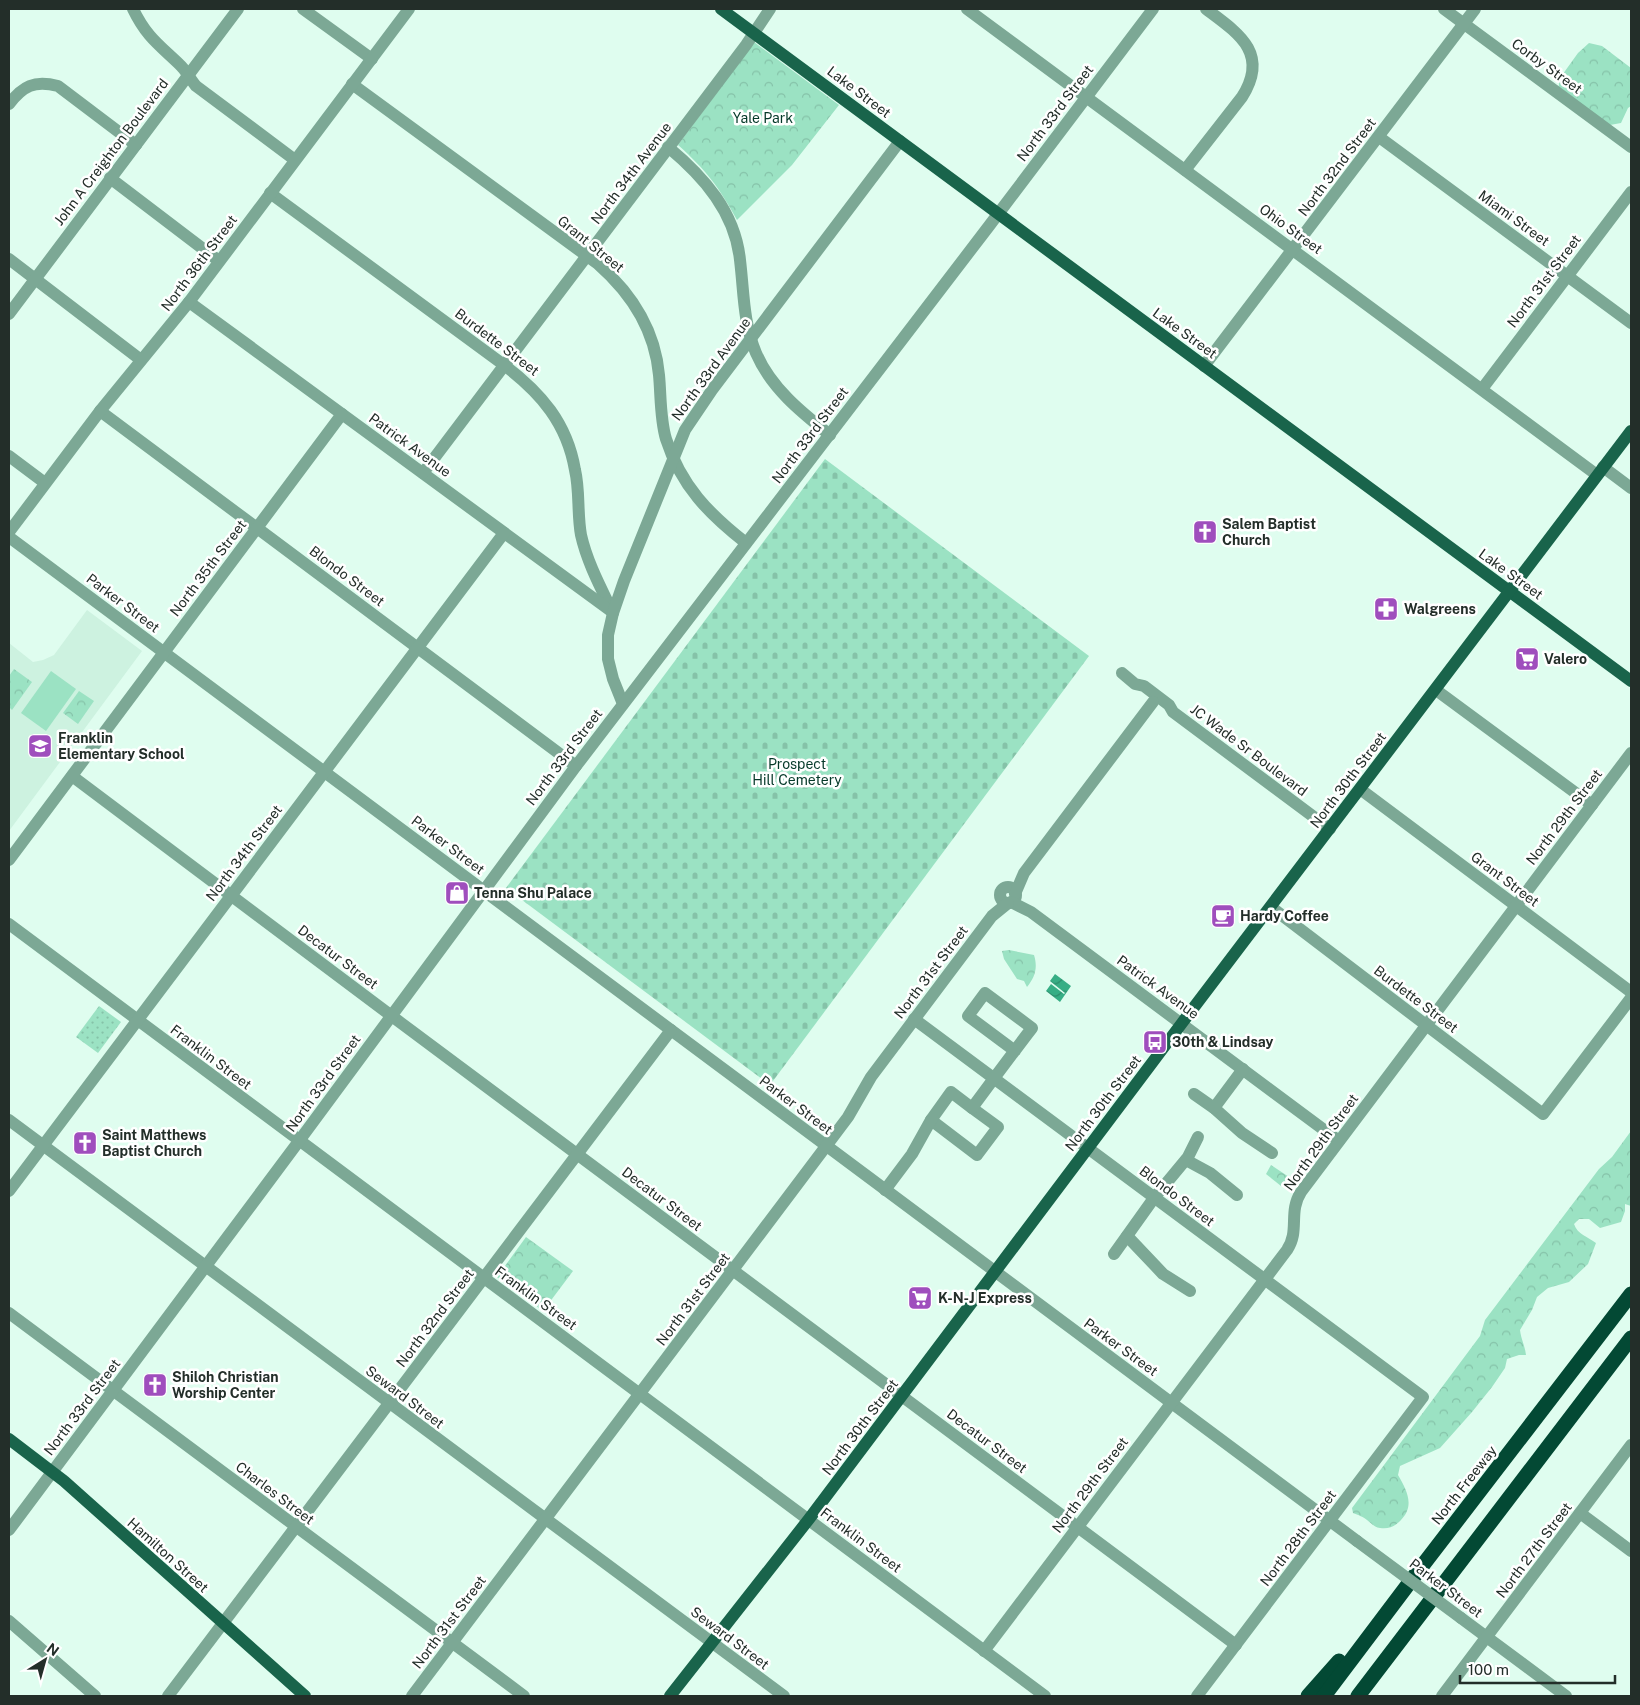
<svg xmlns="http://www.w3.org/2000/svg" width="1640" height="1705" font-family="'Public Sans',sans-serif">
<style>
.built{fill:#cdf2e0}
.grass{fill:#9be2c3}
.forest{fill:url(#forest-crowns)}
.cemetery{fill:url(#cemetery-stones)}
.garden{fill:url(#garden-dots)}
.water{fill:url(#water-waves)}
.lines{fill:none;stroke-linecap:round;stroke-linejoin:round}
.minor{stroke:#7ca895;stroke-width:12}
.major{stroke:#19644b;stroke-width:12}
.highway{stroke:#034934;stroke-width:15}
.minor-bridge{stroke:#7ca895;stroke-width:12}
.labels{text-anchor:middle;stroke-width:5;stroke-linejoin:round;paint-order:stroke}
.street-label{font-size:14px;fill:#232e29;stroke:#fff}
.park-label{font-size:14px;fill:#053929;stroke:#fff}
.poi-label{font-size:14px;font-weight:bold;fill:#232e29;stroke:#fff;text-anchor:start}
</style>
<defs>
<pattern id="forest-crowns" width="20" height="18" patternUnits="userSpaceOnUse" patternTransform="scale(1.25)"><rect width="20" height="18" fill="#9be2c3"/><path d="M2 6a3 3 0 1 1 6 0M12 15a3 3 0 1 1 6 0" fill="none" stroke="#85c2a8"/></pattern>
<pattern id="cemetery-stones" width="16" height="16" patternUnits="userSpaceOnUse" patternTransform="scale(1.25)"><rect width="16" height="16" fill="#9be2c3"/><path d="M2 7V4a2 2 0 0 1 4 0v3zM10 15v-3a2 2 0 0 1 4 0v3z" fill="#85c2a8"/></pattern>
<pattern id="garden-dots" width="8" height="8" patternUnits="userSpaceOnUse" patternTransform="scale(1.25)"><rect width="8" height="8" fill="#9be2c3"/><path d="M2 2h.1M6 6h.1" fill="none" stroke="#85c2a8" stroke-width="1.8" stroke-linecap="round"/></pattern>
<pattern id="water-waves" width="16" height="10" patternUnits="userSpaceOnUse" patternTransform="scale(1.25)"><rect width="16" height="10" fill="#37ae85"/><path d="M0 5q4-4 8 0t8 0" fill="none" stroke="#2e8e6d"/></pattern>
</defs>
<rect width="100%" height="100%" fill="#dffdef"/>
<path class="built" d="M87,610L142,651L9,831V643L33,662L43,660L54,655Z"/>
<path class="grass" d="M51,671L76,689L46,731L21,713Z"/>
<g class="forest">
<path d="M754,42L839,105L792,165L737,220C719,187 706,170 678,145Z"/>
<path d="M1589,43L1602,46L1631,68V106L1628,108L1621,123L1610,125L1558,90L1560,78L1578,53Z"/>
<path d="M14,669L32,682L12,710L9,707V676Z"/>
<path d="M79,691L94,701L78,724L63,713Z"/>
<path d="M1009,950L1034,955C1038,968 1035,977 1027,987L1024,981L1017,979L1004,959L1002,951Z"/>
<path d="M1631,1131V1206L1625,1204V1211L1621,1222L1600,1228L1589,1219H1579L1574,1224C1578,1235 1587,1236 1596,1243L1588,1264L1569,1282L1548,1288L1537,1297L1532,1310L1520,1330C1521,1339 1525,1346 1526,1355H1519L1507,1359L1505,1368L1492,1387L1472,1412L1440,1448L1400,1466L1398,1475C1407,1490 1415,1506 1401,1520C1394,1527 1389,1529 1380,1528C1374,1527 1372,1524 1367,1520C1364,1517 1358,1515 1353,1513L1352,1508L1480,1336L1485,1320L1599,1169L1612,1157Z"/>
<path d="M1271,1165L1292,1179L1287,1186H1281L1266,1174Z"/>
<path d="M526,1237L573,1271L543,1311L497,1277Z"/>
</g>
<path class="cemetery" d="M825,459L1089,656L770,1085L506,888Z"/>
<path class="garden" d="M99,1006L121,1022L98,1053L76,1037Z"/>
<path class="water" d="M1055,974L1071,986L1060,1002L1046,991L1051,984L1064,994L1065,993L1050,981Z"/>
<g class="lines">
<g class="minor">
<path d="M133,9C146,36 158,44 179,64C186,70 190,79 196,86L295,160"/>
<path d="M303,9L372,59"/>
<path d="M967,9L1597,475"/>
<path d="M1444,9L1631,147"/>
<path d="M352,84L598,264C631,293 655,330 659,375C661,396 660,419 666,439C681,486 709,514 746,543"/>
<path d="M9,104C23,86 34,80 58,86L136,145"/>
<path d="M1379,137L1631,323"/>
<path d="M668,147C704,177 735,212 740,260C744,293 743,322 756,353C771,388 801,412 830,435"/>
<path d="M1185,170L1242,97C1270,53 1238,33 1206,9"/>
<path d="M110,178L219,261"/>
<path d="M270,193L504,365C541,393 567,423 575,470C580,491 577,513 581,535C587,562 601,588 613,613"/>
<path d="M9,259L141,360"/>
<path d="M189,302L611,611"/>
<path d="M9,314L238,9"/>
<path d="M1204,366L1475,9"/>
<path d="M1482,389L1631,192"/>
<path d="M100,411L576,766"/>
<path d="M9,456L45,483"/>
<path d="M1603,467L1631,488"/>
<path d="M423,473L746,45L770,9"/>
<path d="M9,532L100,411L189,302L409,9"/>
<path d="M9,537L1357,1541"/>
<path d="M1122,673L1135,684L1144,686L1169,705L1173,712L1330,829"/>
<path d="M1436,690L1592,805"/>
<path d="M623,704L613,679L608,659V635L613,613L624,581L685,430L712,390L900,141"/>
<path d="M72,776L401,1023L1236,1645"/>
<path d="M1360,789L1631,992"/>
<path d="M9,860L342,414"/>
<circle cx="1008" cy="895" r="8"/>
<path d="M1015,894L1024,873L1153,702"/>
<path d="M1011,902L1031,912L1339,1141"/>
<path d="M1271,907L1543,1114L1631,998"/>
<path d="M9,924L1045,1696"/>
<path d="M914,1019L1423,1397L1197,1696"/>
<path d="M1194,1094L1214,1108L1242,1133L1272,1153"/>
<path d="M1214,1108L1243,1069"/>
<path d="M9,1120L784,1696"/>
<path d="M931,1120L977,1155L998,1127L972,1108"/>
<path d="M1186,1160L1210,1173L1237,1195"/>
<path d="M885,1190L912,1154L931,1120L951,1092L972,1108C992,1081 1012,1054 1032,1028L985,993L968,1016L1015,1051"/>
<path d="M9,1191L504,533"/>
<path d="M1127,1236L1163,1274L1190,1291"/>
<path d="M1114,1254L1154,1198L1188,1157L1198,1137"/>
<path d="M9,1313L524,1696"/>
<path d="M1580,1513L1631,1551"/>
<path d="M9,1530L299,1141L576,766L989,226L1153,9"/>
<path d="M1461,1618L1566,1696"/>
<path d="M9,1621L95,1696"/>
<path d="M984,1651L1287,1250C1300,1231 1288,1212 1301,1192L1631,753"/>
<path d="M168,1696L671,1030"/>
<path d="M412,1696L848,1117L871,1077L992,916L1008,903"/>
<path d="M1442,1696L1631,1445"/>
</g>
<g class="major">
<path d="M721,9L1631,681"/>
<path d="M9,1439L64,1481L305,1696"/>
<path d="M670,1696L809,1519L1182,1023L1631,431"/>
</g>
<g class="highway">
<path d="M1308,1696L1339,1661"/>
<path d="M1324,1696L1416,1574L1631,1294"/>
<path d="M1358,1696L1631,1338"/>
</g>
<path class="minor-bridge" d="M1357,1541L1461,1618"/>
</g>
<defs>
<symbol id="church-square" viewBox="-11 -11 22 22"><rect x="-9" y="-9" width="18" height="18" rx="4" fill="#9f4ebd" stroke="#fff"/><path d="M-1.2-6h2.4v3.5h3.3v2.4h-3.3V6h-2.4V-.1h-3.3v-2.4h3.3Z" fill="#fff"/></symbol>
<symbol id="pharmacy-square" viewBox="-11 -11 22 22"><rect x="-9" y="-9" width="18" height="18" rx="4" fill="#9f4ebd" stroke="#fff"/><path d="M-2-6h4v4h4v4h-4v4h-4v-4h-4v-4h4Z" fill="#fff"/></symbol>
<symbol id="supermarket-square" viewBox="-11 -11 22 22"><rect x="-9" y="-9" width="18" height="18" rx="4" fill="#9f4ebd" stroke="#fff"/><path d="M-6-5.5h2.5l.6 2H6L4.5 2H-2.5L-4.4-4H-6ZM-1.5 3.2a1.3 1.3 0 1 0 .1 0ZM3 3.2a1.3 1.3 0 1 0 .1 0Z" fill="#fff"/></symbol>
<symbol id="school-square" viewBox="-11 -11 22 22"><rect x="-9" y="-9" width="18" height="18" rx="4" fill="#9f4ebd" stroke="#fff"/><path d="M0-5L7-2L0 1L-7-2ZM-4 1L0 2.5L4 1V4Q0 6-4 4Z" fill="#fff"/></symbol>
<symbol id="shop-square" viewBox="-11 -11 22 22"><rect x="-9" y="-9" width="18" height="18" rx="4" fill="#9f4ebd" stroke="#fff"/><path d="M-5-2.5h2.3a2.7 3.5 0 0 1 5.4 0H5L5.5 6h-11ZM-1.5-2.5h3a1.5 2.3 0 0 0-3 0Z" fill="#fff"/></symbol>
<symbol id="cafe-square" viewBox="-11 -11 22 22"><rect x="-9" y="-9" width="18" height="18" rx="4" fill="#9f4ebd" stroke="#fff"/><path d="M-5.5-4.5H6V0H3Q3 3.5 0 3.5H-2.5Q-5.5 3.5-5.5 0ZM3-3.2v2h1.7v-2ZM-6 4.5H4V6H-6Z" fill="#fff"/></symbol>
<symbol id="bus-square" viewBox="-11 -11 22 22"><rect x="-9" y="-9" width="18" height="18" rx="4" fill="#9f4ebd" stroke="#fff"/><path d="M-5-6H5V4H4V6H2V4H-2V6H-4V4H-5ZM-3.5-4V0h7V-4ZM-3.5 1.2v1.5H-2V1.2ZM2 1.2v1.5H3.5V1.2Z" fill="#fff"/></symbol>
</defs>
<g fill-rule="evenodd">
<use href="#church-square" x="1191" y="518" width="28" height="28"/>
<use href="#pharmacy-square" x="1372" y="595" width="28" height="28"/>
<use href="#supermarket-square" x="1513" y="645" width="28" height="28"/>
<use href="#school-square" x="26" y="732" width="28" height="28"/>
<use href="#shop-square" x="443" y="879" width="28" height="28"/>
<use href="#cafe-square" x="1209" y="902" width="28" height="28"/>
<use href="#bus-square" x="1141" y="1028" width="28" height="28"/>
<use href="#church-square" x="71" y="1129" width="28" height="28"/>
<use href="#supermarket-square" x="906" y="1284" width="28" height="28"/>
<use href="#church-square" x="141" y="1371" width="28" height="28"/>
</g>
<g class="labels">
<g class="street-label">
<text transform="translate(1547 66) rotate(36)" y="5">Corby Street</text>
<text transform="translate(859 92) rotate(37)" y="5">Lake Street</text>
<text transform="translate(1055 113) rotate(-53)" y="5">North 33rd Street</text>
<text transform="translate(111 152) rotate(-53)" y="5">John A Creighton Boulevard</text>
<text transform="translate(1337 167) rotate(-53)" y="5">North 32nd Street</text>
<text transform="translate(631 173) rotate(-53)" y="5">North 34th Avenue</text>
<text transform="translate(1514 218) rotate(36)" y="5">Miami Street</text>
<text transform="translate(1291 229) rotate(36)" y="5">Ohio Street</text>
<text transform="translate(591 244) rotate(39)" y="5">Grant Street</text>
<text transform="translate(199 263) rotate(-53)" y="5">North 36th Street</text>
<text transform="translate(1544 281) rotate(-53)" y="5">North 31st Street</text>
<text transform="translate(1185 333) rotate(36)" y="5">Lake Street</text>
<text transform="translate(497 342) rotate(37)" y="5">Burdette Street</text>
<text transform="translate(711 369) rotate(-54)" y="5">North 33rd Avenue</text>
<text transform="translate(810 435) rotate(-53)" y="5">North 33rd Street</text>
<text transform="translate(410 445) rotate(36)" y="5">Patrick Avenue</text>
<text transform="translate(208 568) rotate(-53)" y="5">North 35th Street</text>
<text transform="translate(1511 574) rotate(36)" y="5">Lake Street</text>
<text transform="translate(347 576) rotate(37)" y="5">Blondo Street</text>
<text transform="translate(123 603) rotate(37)" y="5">Parker Street</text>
<text transform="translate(1249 750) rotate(37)" y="5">JC Wade Sr Boulevard</text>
<text transform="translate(564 757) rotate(-53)" y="5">North 33rd Street</text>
<text transform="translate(1348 780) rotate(-53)" y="5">North 30th Street</text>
<text transform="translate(1564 817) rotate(-53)" y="5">North 29th Street</text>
<text transform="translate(448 845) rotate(37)" y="5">Parker Street</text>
<text transform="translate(244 853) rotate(-53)" y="5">North 34th Street</text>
<text transform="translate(1505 879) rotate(37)" y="5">Grant Street</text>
<text transform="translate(338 957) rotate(37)" y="5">Decatur Street</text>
<text transform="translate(931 972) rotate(-53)" y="5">North 31st Street</text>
<text transform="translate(1158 987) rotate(36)" y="5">Patrick Avenue</text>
<text transform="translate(1416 999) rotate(37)" y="5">Burdette Street</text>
<text transform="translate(211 1057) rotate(37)" y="5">Franklin Street</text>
<text transform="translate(323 1083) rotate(-54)" y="5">North 33rd Street</text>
<text transform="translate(1103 1103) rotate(-53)" y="5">North 30th Street</text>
<text transform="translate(796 1105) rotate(37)" y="5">Parker Street</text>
<text transform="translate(1321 1142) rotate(-54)" y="5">North 29th Street</text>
<text transform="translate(1177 1196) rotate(37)" y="5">Blondo Street</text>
<text transform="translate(662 1199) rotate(37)" y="5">Decatur Street</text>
<text transform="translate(536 1298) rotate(36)" y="5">Franklin Street</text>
<text transform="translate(693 1299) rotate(-53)" y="5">North 31st Street</text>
<text transform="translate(435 1318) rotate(-53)" y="5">North 32nd Street</text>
<text transform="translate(1121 1347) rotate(36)" y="5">Parker Street</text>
<text transform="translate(405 1397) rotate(37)" y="5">Seward Street</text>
<text transform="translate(82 1407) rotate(-53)" y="5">North 33rd Street</text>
<text transform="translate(860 1427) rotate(-53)" y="5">North 30th Street</text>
<text transform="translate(987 1441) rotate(37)" y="5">Decatur Street</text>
<text transform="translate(1090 1485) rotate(-53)" y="5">North 29th Street</text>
<text transform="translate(1464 1485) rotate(-52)" y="5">North Freeway</text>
<text transform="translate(275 1493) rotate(37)" y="5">Charles Street</text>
<text transform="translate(1298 1538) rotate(-53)" y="5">North 28th Street</text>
<text transform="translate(861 1540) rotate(37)" y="5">Franklin Street</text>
<text transform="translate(1534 1550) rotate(-53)" y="5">North 27th Street</text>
<text transform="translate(168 1555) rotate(42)" y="5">Hamilton Street</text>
<text transform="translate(1446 1588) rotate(37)" y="5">Parker Street</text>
<text transform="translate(449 1622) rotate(-53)" y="5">North 31st Street</text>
<text transform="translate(730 1638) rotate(37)" y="5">Seward Street</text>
</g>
<g class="park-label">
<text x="763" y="123">Yale Park</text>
<text x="797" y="769">Prospect<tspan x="797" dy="16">Hill Cemetery</tspan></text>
</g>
<g class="poi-label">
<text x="1222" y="529">Salem Baptist<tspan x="1222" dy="16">Church</tspan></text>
<text x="1404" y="614">Walgreens</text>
<text x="1544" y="664">Valero</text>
<text x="58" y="743">Franklin<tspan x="58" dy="16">Elementary School</tspan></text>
<text x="474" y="898">Tenna Shu Palace</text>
<text x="1240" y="921">Hardy Coffee</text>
<text x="1172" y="1047">30th &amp; Lindsay</text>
<text x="102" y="1140">Saint Matthews<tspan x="102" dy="16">Baptist Church</tspan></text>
<text x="938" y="1303">K-N-J Express</text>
<text x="172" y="1382">Shiloh Christian<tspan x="172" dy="16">Worship Center</tspan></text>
</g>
</g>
<rect width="1640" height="1705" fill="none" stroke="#232e29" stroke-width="20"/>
<g transform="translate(45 1660) rotate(37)" stroke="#ffffff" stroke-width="4" paint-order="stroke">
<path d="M0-4L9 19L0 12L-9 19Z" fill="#232e29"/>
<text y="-8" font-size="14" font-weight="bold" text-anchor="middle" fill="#232e29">N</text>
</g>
<path d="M1460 1675v8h155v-8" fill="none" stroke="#232e29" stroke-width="2.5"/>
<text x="1468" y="1675" font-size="15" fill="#232e29" stroke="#ffffff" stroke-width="4" paint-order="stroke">100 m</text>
</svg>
